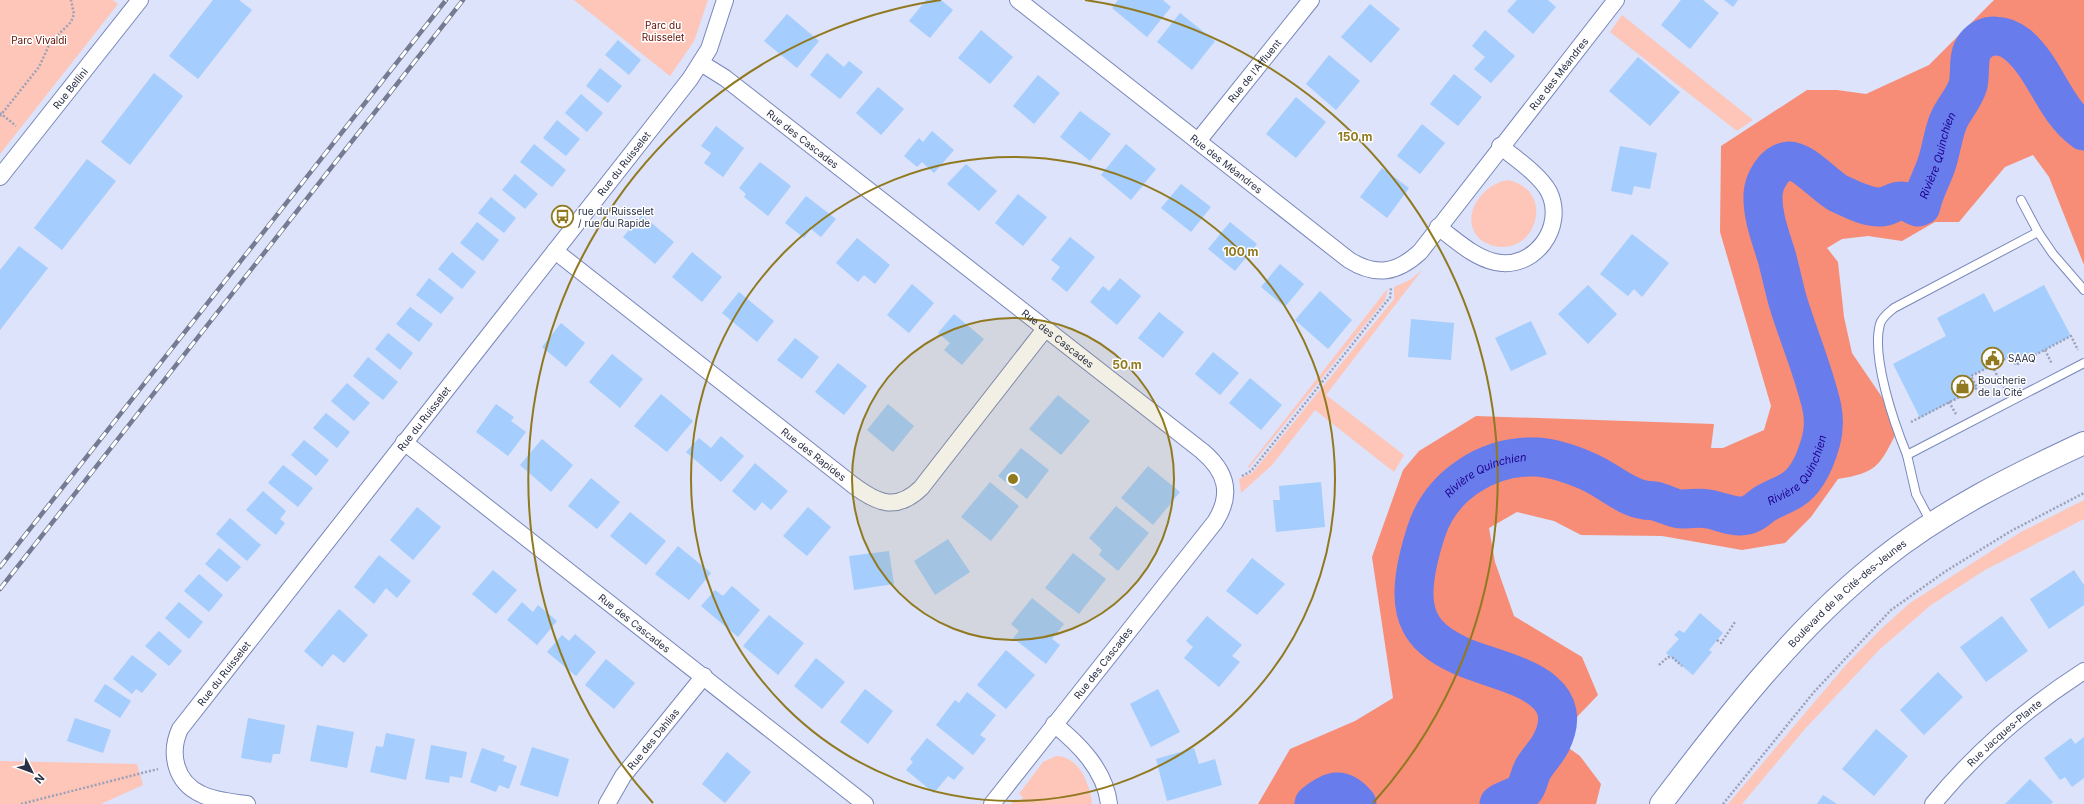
<svg xmlns="http://www.w3.org/2000/svg" width="2084" height="804" font-family="Inter,sans-serif">
<style>
.green{fill:#fec5b9}
.forest{fill:#f88d77}
.lines{fill:none;stroke-linecap:round;stroke-linejoin:round}
.river{stroke:#687ceb;stroke-width:39}
.building{fill:#a5cdfd}
.lane-casing{stroke:#7987bb;stroke-width:10}
.street-casing{stroke:#7987bb;stroke-width:18}
.secondary-casing{stroke:#7987bb;stroke-width:24}
.path{stroke:#9ba1b8;stroke-width:2.5;stroke-dasharray:2 2;stroke-linecap:butt}
.lane{stroke:#fff;stroke-width:8}
.street{stroke:#fff;stroke-width:16}
.secondary{stroke:#fff;stroke-width:22}
.rail-casing{stroke:#757b92;stroke-width:4.5}
.rail{stroke:#fff;stroke-width:3;stroke-dasharray:9;stroke-linecap:butt}
.ring{fill:none;stroke:#91791f;stroke-width:2}
.labels{text-anchor:middle;stroke-width:3;stroke-linejoin:round;paint-order:stroke}
.park-label{font-size:10px;fill:#620e00;stroke:#fff}
.street-label{font-size:10px;fill:#2a3046;stroke:#fff}
.poi-label{font-size:10px;fill:#2a3046;stroke:#fff;text-anchor:start}
.water-label{font-size:11px;font-style:italic;fill:#1e0091;stroke:#fff}
.centre{fill:#91791f;stroke:#fff;stroke-width:2}
.ring-label{font-size:12px;text-anchor:middle;font-weight:bold;fill:#91791f;stroke:#fff;stroke-width:3;stroke-linejoin:round;paint-order:stroke}
</style>
<rect width="100%" height="100%" fill="#dce3fa"/>
<g class="green">
<path d="M0,0H113L118,4L0,154Z"/>
<path d="M574,0H708L694,41L670,76Z"/>
<path d="M1622,15L1753,120L1737,131L1610,32Z"/>
<path d="M1508,180C1556,190 1537,256 1494,246C1487,244 1479,240 1475,233C1462,210 1486,183 1508,180Z"/>
<path d="M1422,270L1326,395L1404,455L1394,472L1315,410L1272,465L1241,493L1239,479L1252,473L1258,466L1394,299V287L1410,280Z"/>
<path d="M1388,288L1385,300L1249,468H1247Z"/>
<path d="M2084,500V519L1985,570L1931,605L1880,649L1804,730L1742,804H1728L1845,666L1881,629L1910,603L2021,532Z"/>
<path d="M1056,756C1079,756 1090,784 1092,804H1011L1015,799L1020,802L1023,797L1019,794L1043,762Z"/>
<path d="M0,761L137,764L143,785L101,804H0Z"/>
</g>
<path class="forest" d="M1994,0H2084V265L2049,177L2033,155L2005,167L1959,222H1935L1902,241L1868,236L1842,239L1827,248L1838,262L1844,317L1852,353L1888,406L1896,433C1880,466 1876,473 1838,479L1811,517L1785,543L1742,550L1662,536L1581,535L1554,521L1517,512L1489,528L1495,562L1514,616L1582,657L1598,695L1556,739L1580,756L1601,784L1596,804H1258L1290,749L1355,721L1393,698L1372,557L1403,470L1419,451L1476,416L1714,424L1711,448H1723L1764,430L1771,406L1720,232L1721,146L1807,90H1837L1866,94L1929,65Z"/>
<g class="lines">
<g class="river">
<path d="M1314,804C1331,790 1342,786 1357,804"/>
<path id="s1" d="M1499,804C1506,799 1515,798 1522,792C1529,786 1528,778 1533,769C1538,760 1546,753 1551,743C1582,681 1496,673 1459,655C1444,648 1427,637 1420,622C1407,597 1418,557 1426,532C1441,485 1488,455 1537,457C1554,458 1571,464 1587,471C1607,479 1624,497 1645,500C1649,501 1654,500 1658,502C1666,504 1674,509 1682,509C1692,509 1699,507 1708,509C1722,511 1739,521 1752,513C1756,511 1759,508 1763,505C1772,499 1782,496 1792,490C1808,480 1816,459 1821,441C1824,430 1824,419 1822,408C1814,372 1799,338 1788,302C1784,288 1781,273 1777,258C1771,238 1762,216 1763,194C1764,181 1774,162 1789,161C1804,161 1825,186 1838,193C1851,199 1867,208 1882,207C1890,206 1898,198 1907,202C1911,203 1914,206 1918,207L1921,206C1924,191 1932,178 1937,163C1941,150 1943,135 1948,122C1953,109 1964,99 1968,85C1971,73 1967,56 1975,46C1986,32 2005,34 2018,45C2046,69 2054,110 2084,131"/>
</g>
</g>
<g class="building">
<path d="M213,0H239L252,10L198,79L169,56Z"/>
<path d="M926,0H941L953,10L930,38L909,21Z"/>
<path d="M1118,0H1163L1171,7L1147,37L1112,8Z"/>
<path d="M1517,0H1548L1556,7L1533,34L1507,11Z"/>
<path d="M1681,0H1703L1719,13L1690,49L1661,25Z"/>
<path d="M1724,0H1738L1733,7Z"/>
<path d="M1370,4L1400,29L1371,63L1341,37Z"/>
<path d="M1180,13L1215,41L1192,70L1157,42Z"/>
<path d="M787,14L819,41L797,68L764,41Z"/>
<path d="M981,30L1013,57L990,84L958,58Z"/>
<path d="M1485,30L1515,56L1491,83L1474,69L1485,57L1472,46Z"/>
<path d="M618,40L641,60L629,75L605,55Z"/>
<path d="M827,53L844,67L849,61L863,72L840,99L810,75Z"/>
<path d="M1329,55L1360,81L1336,110L1306,84Z"/>
<path d="M1638,57L1680,92L1650,126L1609,91Z"/>
<path d="M600,68L622,86L608,103L586,86Z"/>
<path d="M154,73L183,96L130,165L101,142Z"/>
<path d="M1454,74L1482,97L1458,126L1430,104Z"/>
<path d="M1038,75L1060,93L1034,124L1013,106Z"/>
<path d="M878,87L904,109L881,135L856,113Z"/>
<path d="M581,94L603,113L587,132L565,113Z"/>
<path d="M1296,97L1326,122L1296,158L1266,134Z"/>
<path d="M1080,111L1111,134L1090,161L1060,137Z"/>
<path d="M557,120L580,139L566,156L543,138Z"/>
<path d="M1422,124L1445,143L1420,174L1397,156Z"/>
<path d="M716,126L744,148L723,177L704,163L711,153L701,146Z"/>
<path d="M932,131L954,150L934,173L922,162L917,167L904,156L919,138L923,142Z"/>
<path d="M534,144L566,170L552,187L520,162Z"/>
<path d="M1126,144L1156,169L1131,200L1101,175Z"/>
<path d="M1620,146L1657,153L1650,189L1634,186L1632,195L1611,191Z"/>
<path d="M87,159L116,181L62,250L34,228Z"/>
<path d="M760,162L791,186L768,216L744,197L746,194L739,188Z"/>
<path d="M966,164L997,191L979,211L947,184Z"/>
<path d="M1382,168L1409,188L1387,218L1360,197Z"/>
<path d="M515,174L538,194L525,209L502,190Z"/>
<path d="M1181,184L1211,207L1191,232L1161,208Z"/>
<path d="M1018,194L1047,217L1023,246L995,223Z"/>
<path d="M806,196L836,219L821,237L811,229L804,238L785,223Z"/>
<path d="M491,197L516,218L504,233L478,213Z"/>
<path d="M642,215L674,242L655,264L623,237Z"/>
<path d="M477,222L499,240L483,261L460,243Z"/>
<path d="M1230,222L1257,244L1235,271L1208,249Z"/>
<path d="M1632,234L1669,263L1642,297L1634,289L1628,296L1600,274Z"/>
<path d="M1070,237L1095,257L1067,292L1051,279L1060,267L1051,260Z"/>
<path d="M857,238L890,265L875,284L864,275L858,282L836,263Z"/>
<path d="M19,246L48,268L0,330V270Z"/>
<path d="M452,252L476,272L462,289L438,269Z"/>
<path d="M692,252L722,277L702,302L672,277Z"/>
<path d="M1280,264L1304,284L1285,307L1261,287Z"/>
<path d="M429,278L454,298L441,314L416,295Z"/>
<path d="M1120,278L1141,296L1117,325L1090,302L1103,286L1109,291Z"/>
<path d="M912,284L934,303L909,333L887,315Z"/>
<path d="M1588,285L1617,314L1588,344L1558,314Z"/>
<path d="M2044,285L2071,336L2016,365L2011,356L1971,376L1977,388L1920,418L1893,364L1946,336L1937,318L1984,293L1994,312Z"/>
<path d="M1320,291L1352,320L1328,349L1295,320Z"/>
<path d="M739,292L774,321L757,342L722,313Z"/>
<path d="M410,307L433,324L419,342L396,324Z"/>
<path d="M1159,312L1184,332L1163,358L1138,338Z"/>
<path d="M954,314L984,339L962,365L944,350L950,343L938,333Z"/>
<path d="M1411,319L1454,323L1451,360L1408,357Z"/>
<path d="M1531,321L1547,354L1511,371L1495,338Z"/>
<path d="M561,323L585,343L566,367L542,347Z"/>
<path d="M388,333L413,353L400,370L375,349Z"/>
<path d="M795,338L819,357L802,379L777,360Z"/>
<path d="M1213,352L1239,373L1220,395L1195,374Z"/>
<path d="M612,354L643,379L620,408L589,382Z"/>
<path d="M368,357L398,382L383,400L353,376Z"/>
<path d="M838,363L867,386L844,415L815,392Z"/>
<path d="M1250,378L1282,405L1261,430L1229,403Z"/>
<path d="M347,383L370,403L354,421L331,401Z"/>
<path d="M661,394L693,421L667,452L634,426Z"/>
<path d="M1058,395L1090,421L1061,455L1029,429Z"/>
<path d="M496,404L514,417L511,421L526,432L508,456L476,432Z"/>
<path d="M888,404L914,426L893,452L867,430Z"/>
<path d="M326,413L350,432L337,448L313,428Z"/>
<path d="M721,436L744,456L721,482L686,452L699,438L711,448Z"/>
<path d="M542,439L573,465L551,492L520,465Z"/>
<path d="M304,440L329,460L316,476L291,455Z"/>
<path d="M1021,448L1049,470L1027,499L998,476Z"/>
<path d="M755,463L788,491L771,510L762,502L755,511L732,491Z"/>
<path d="M283,465L313,488L298,507L268,483Z"/>
<path d="M1148,466L1180,492L1153,525L1121,498Z"/>
<path d="M591,478L620,502L597,529L568,506Z"/>
<path d="M990,482L1019,506L991,541L961,517Z"/>
<path d="M1321,482L1325,527L1276,532L1273,500H1280L1279,486Z"/>
<path d="M263,491L286,511L280,519L285,523L276,535L246,510Z"/>
<path d="M1116,506L1149,533L1118,571L1099,555L1102,550L1089,538Z"/>
<path d="M417,507L441,527L413,560L390,540Z"/>
<path d="M808,507L831,527L807,556L783,536Z"/>
<path d="M630,512L666,541L646,565L610,536Z"/>
<path d="M230,518L261,545L247,561L216,534Z"/>
<path d="M948,539L970,572L935,595L914,561Z"/>
<path d="M678,546L711,573L689,600L655,574Z"/>
<path d="M219,548L241,567L227,582L205,564Z"/>
<path d="M889,551L894,584L854,590L849,556Z"/>
<path d="M1073,553L1106,579L1079,614L1045,588Z"/>
<path d="M379,555L411,581L397,598L386,588L374,604L354,587Z"/>
<path d="M1252,558L1285,584L1257,615L1226,591Z"/>
<path d="M493,570L517,590L496,614L472,594Z"/>
<path d="M2074,570L2084,585V605L2049,629L2030,599Z"/>
<path d="M199,574L223,595L209,612L184,591Z"/>
<path d="M732,586L760,610L738,637L701,606L715,590L723,596Z"/>
<path d="M1032,598L1064,624L1052,639L1060,645L1046,664L1013,638L1019,631L1011,624Z"/>
<path d="M179,602L203,622L189,639L165,618Z"/>
<path d="M522,602L533,612L538,605L557,621L537,645L507,620Z"/>
<path d="M339,609L368,635L344,663L333,654L322,667L304,651Z"/>
<path d="M1700,613L1723,633L1709,650L1712,652L1693,675L1666,653L1679,639L1674,635L1679,630L1684,633Z"/>
<path d="M769,615L804,643L778,675L743,646Z"/>
<path d="M1207,616L1242,645L1232,656L1240,662L1219,687L1184,658L1193,647L1186,641Z"/>
<path d="M2002,616L2028,651L1986,682L1960,647Z"/>
<path d="M159,631L182,651L169,666L145,646Z"/>
<path d="M575,634L596,652L576,676L547,652L562,635L569,641Z"/>
<path d="M1006,650L1035,675L1006,709L977,685Z"/>
<path d="M132,655L157,674L142,693L136,689L132,694L113,679Z"/>
<path d="M816,658L845,682L822,709L794,686Z"/>
<path d="M606,659L635,683L614,709L585,685Z"/>
<path d="M1938,672L1963,697L1924,735L1900,710Z"/>
<path d="M105,684L131,701L120,718L94,701Z"/>
<path d="M865,689L893,711L868,744L840,722Z"/>
<path d="M1158,689L1180,732L1151,747L1130,704Z"/>
<path d="M967,692L996,715L980,735L986,739L973,755L936,725L955,700L959,703Z"/>
<path d="M75,718L111,730L103,753L67,741Z"/>
<path d="M248,718L285,725L280,754H273L271,763L241,758Z"/>
<path d="M317,725L354,732L347,768L310,761Z"/>
<path d="M1876,729L1908,756L1874,796L1842,769Z"/>
<path d="M386,733L415,739L406,780L370,772L376,746L383,747Z"/>
<path d="M2084,737V778L2072,787L2065,777L2060,780L2044,758L2071,738L2075,744Z"/>
<path d="M927,738L964,768L954,780L948,776L934,793L906,770L913,762L910,759Z"/>
<path d="M431,745L467,752L462,778L450,776L449,783L425,779Z"/>
<path d="M532,747L569,759L558,797L520,785Z"/>
<path d="M482,748L505,756L503,761L517,766L509,789L499,785L496,792L470,782Z"/>
<path d="M1194,748L1199,764L1215,759L1222,785L1167,801L1156,759Z"/>
<path d="M727,752L751,772L725,803L702,784Z"/>
<path d="M2030,779L2053,802L2051,804H2005Z"/>
<path d="M1823,795L1837,804H1817Z"/>
</g>
<g class="lines">
<defs>
<g id="lane">
<path d="M2021,200L2038,232"/>
<path d="M1907,455C1894,423 1871,357 1880,324C1882,317 1889,312 1894,308L2038,232L2053,254L2084,290"/>
<path d="M1932,524L1916,494L1907,455L2084,363"/>
</g>
<g id="street">
<path id="s2" d="M1018,0L1349,260C1376,277 1397,273 1420,252L1616,0"/>
<path id="s3" d="M701,63L725,78L1202,451C1226,471 1233,494 1215,522L992,804"/>
<path id="s4" d="M1198,141L1311,0"/>
<path id="s5" d="M0,177L140,0"/>
<path d="M1438,227C1456,240 1473,257 1495,262C1534,271 1566,227 1549,192C1540,175 1515,158 1500,146"/>
<path id="s6" d="M555,251L853,485C877,503 896,512 921,488L1045,329"/>
<path id="s7" d="M404,442L865,804"/>
<path d="M1054,724C1079,744 1105,770 1109,804"/>
<path id="s8" d="M247,804C232,802 215,801 201,794C175,782 169,753 180,729L690,79L709,49L725,0"/>
<path id="s9" d="M607,804L623,776L704,676"/>
<path id="s10" d="M1933,804C1975,753 2028,707 2084,671"/>
</g>
<g id="secondary">
<path id="s11" d="M1661,804C1726,718 1796,627 1881,560C1942,511 2013,476 2084,443"/>
</g>
</defs>
<use href="#lane" class="lane-casing"/>
<use href="#street" class="street-casing"/>
<use href="#secondary" class="secondary-casing"/>
<g class="path">
<path d="M0,113L16,126"/>
<path d="M0,116L39,67L50,43L71,22L74,14L71,0"/>
<path d="M2045,350L2052,364"/>
<path d="M1992,366L2004,388"/>
<path d="M1949,402L1956,414"/>
<path d="M1911,422L1977,388L1971,376L2011,356L2016,365L2071,336L2078,350"/>
<path d="M1242,476L1251,471L1387,301L1390,298L1391,288"/>
<path d="M1717,640L1721,643L1735,622"/>
<path d="M1659,665L1668,657L1673,658L1682,666"/>
<path d="M21,804L158,769"/>
<path d="M1723,804L1814,692L1891,610L1946,571L2011,531L2084,493"/>
</g>
<use href="#lane" class="lane"/>
<use href="#street" class="street"/>
<use href="#secondary" class="secondary"/>
<defs>
<g id="rail">
<path d="M0,567L446,0"/>
<path d="M0,589L463,0"/>
</g>
</defs>
<use href="#rail" class="rail-casing"/>
<use href="#rail" class="rail"/>
</g>
<circle cx="1013" cy="479" r="161" fill="#91791f" fill-opacity=".12"/>
<g class="ring">
<circle cx="1013" cy="479" r="161"/>
<circle cx="1013" cy="479" r="322"/>
<path d="M653 803A484 484 0 0 1 941 0M1085 0A484 484 0 0 1 1373 803"/>
</g>
<defs>
<symbol id="bus-ring" viewBox="-11 -11 22 22"><circle r="9.5" fill="#fff" stroke="#91791f" stroke-width="1.5"/><path d="M-5-6H5V4H4V6H2V4H-2V6H-4V4H-5ZM-3.5-4V0h7V-4ZM-3.5 1.2v1.5H-2V1.2ZM2 1.2v1.5H3.5V1.2Z" fill="#91791f"/></symbol>
<symbol id="civic-ring" viewBox="-11 -11 22 22"><circle r="9.5" fill="#fff" stroke="#91791f" stroke-width="1.5"/><path d="M-.6-6.5H3V-4.5H.6V-3L4-1V1h2V6H-6V1h2V-1L-.6-3ZM-1.2 2.5V6h2.4V2.5Z" fill="#91791f"/></symbol>
<symbol id="shop-ring" viewBox="-11 -11 22 22"><circle r="9.5" fill="#fff" stroke="#91791f" stroke-width="1.5"/><path d="M-5-2.5h2.3a2.7 3.5 0 0 1 5.4 0H5L5.5 6h-11ZM-1.5-2.5h3a1.5 2.3 0 0 0-3 0Z" fill="#91791f"/></symbol>
</defs>
<g fill-rule="evenodd">
<use href="#bus-ring" x="550" y="204" width="25" height="25"/>
<use href="#civic-ring" x="1980" y="346" width="25" height="25"/>
<use href="#shop-ring" x="1950" y="374" width="25" height="25"/>
</g>
<g class="labels">
<g class="park-label">
<text x="663" y="29">Parc du<tspan x="663" dy="12">Ruisselet</tspan></text>
<text x="39" y="44">Parc Vivaldi</text>
</g>
<g class="street-label">
<text dy="4" stroke="none"><textPath href="#s4" startOffset="90">Rue de l'Affluent</textPath></text>
<text dy="4" stroke="none"><textPath href="#s2" startOffset="725">Rue des Méandres</textPath></text>
<text dy="4" stroke="none"><textPath href="#s5" startOffset="113">Rue Bellini</textPath></text>
<text dy="4" stroke="none"><textPath href="#s3" startOffset="127">Rue des Cascades</textPath></text>
<text dy="4" stroke="none"><textPath href="#s8" startOffset="842">Rue du Ruisselet</textPath></text>
<text dy="4" stroke="none"><textPath href="#s2" startOffset="265">Rue des Méandres</textPath></text>
<text dy="4" stroke="none"><textPath href="#s3" startOffset="451">Rue des Cascades</textPath></text>
<text dy="4" stroke="none"><textPath href="#s8" startOffset="518">Rue du Ruisselet</textPath></text>
<text dy="4" stroke="none"><textPath href="#s6" startOffset="329">Rue des Rapides</textPath></text>
<text dy="4" stroke="none"><textPath href="#s11" startOffset="282">Boulevard de la Cité-des-Jeunes</textPath></text>
<text dy="4" stroke="none"><textPath href="#s7" startOffset="293">Rue des Cascades</textPath></text>
<text transform="translate(1103 663) rotate(-52)" y="4">Rue des Cascades</text>
<text dy="4" stroke="none"><textPath href="#s8" startOffset="194">Rue du Ruisselet</textPath></text>
<text dy="4" stroke="none"><textPath href="#s10" startOffset="101">Rue Jacques-Plante</textPath></text>
<text dy="4" stroke="none"><textPath href="#s9" startOffset="80">Rue des Dahlias</textPath></text>
</g>
<g class="poi-label">
<text x="578" y="215">rue du Ruisselet<tspan x="578" dy="12">/ rue du Rapide</tspan></text>
<text x="2008" y="362">SAAQ</text>
<text x="1978" y="384">Boucherie<tspan x="1978" dy="12">de la Cité</tspan></text>
</g>
<g class="water-label">
<text dy="4" stroke="none"><textPath href="#s1" startOffset="1354">Rivière Quinchien</textPath></text>
<text dy="4" stroke="none"><textPath href="#s1" startOffset="813">Rivière Quinchien</textPath></text>
<text dy="4" stroke="none"><textPath href="#s1" startOffset="465">Rivière Quinchien</textPath></text>
</g>
</g>
<circle cx="1013" cy="479" r="6" class="centre"/>
<g class="ring-label">
<text x="1355" y="141">150 m</text>
<text x="1241" y="256">100 m</text>
<text x="1127" y="369">50 m</text>
</g>
<g transform="translate(32 772) rotate(132)" stroke="#ffffff" stroke-width="3" paint-order="stroke">
<path d="M0-3L7 15L0 10L-7 15Z" fill="#2a3046"/>
<text y="-6" font-size="11" font-weight="bold" text-anchor="middle" fill="#2a3046">N</text>
</g>
</svg>
